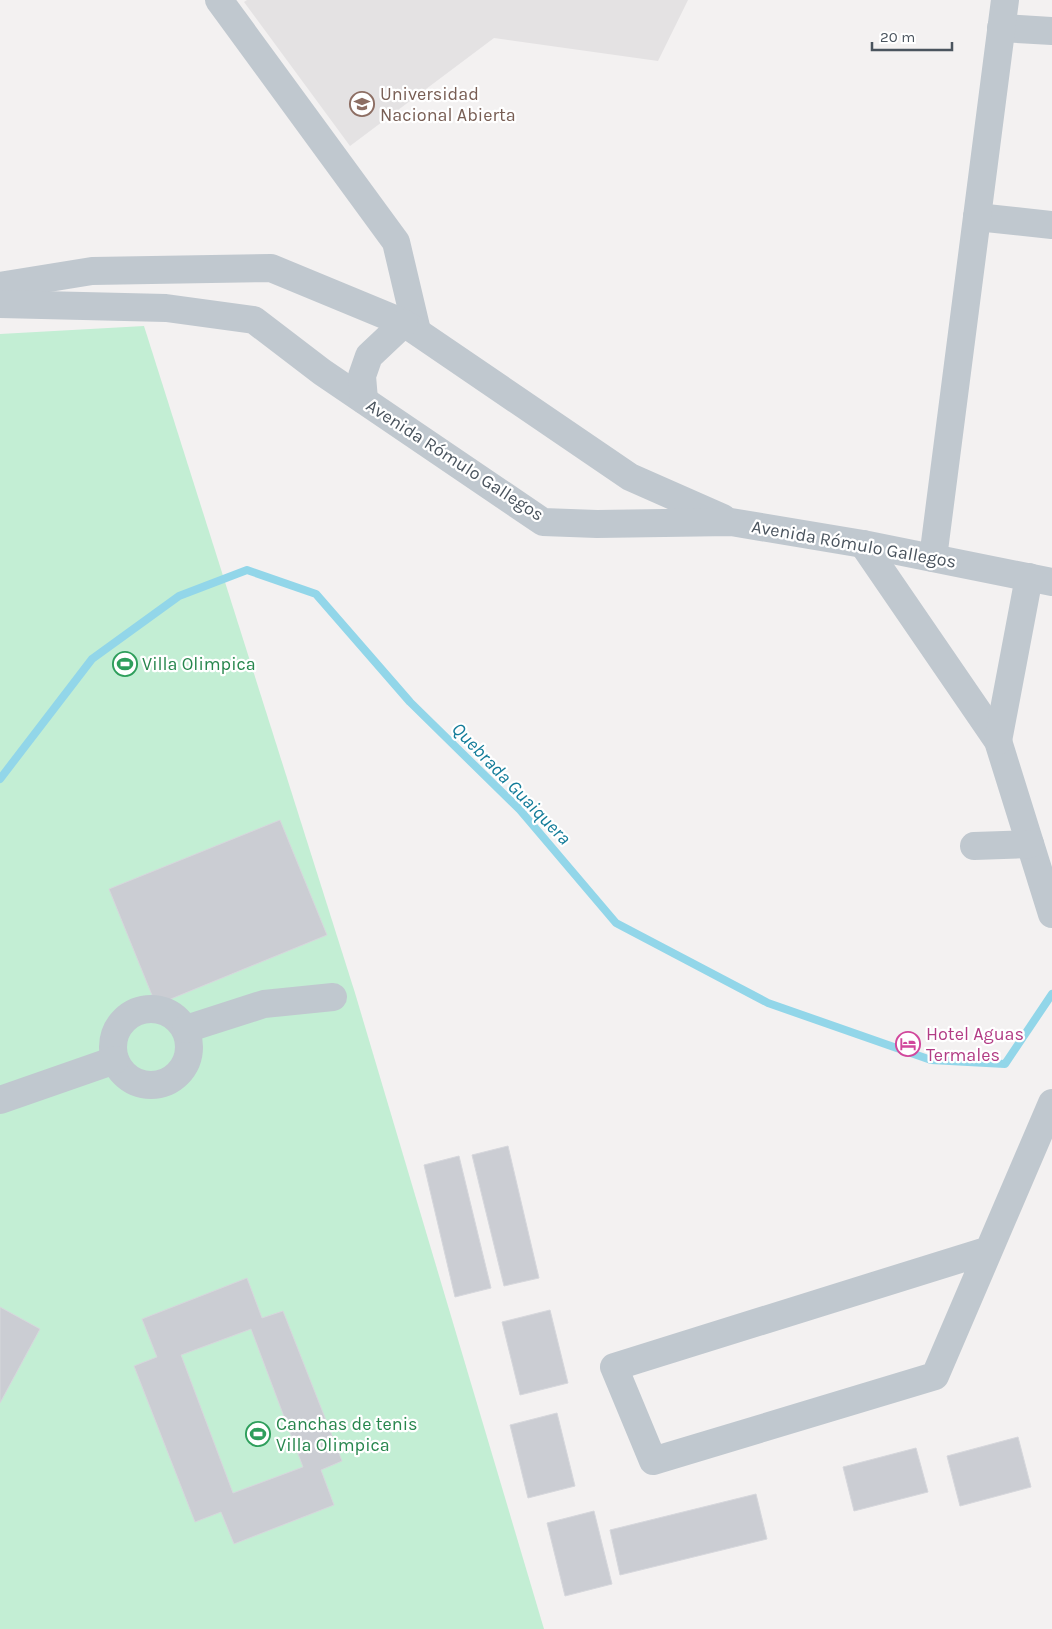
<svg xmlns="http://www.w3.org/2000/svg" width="1052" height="1629" font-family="Karla,sans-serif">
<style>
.education{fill:#e4e2e3}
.garden{fill:#c3eed4}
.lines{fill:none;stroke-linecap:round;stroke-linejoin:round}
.stream{stroke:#92d6e9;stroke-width:8}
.building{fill:#cbcdd3;stroke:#d6d7dc;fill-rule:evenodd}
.minor{stroke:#c0c8cf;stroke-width:28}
.labels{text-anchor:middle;stroke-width:4.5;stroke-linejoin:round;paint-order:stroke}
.education-label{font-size:18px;fill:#785e54;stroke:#fff;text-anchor:start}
.street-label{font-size:18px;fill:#4a545e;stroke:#fff}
.leisure-label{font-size:18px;fill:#27864d;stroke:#fff;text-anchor:start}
.hotel-label{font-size:18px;fill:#b23c85;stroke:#fff;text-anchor:start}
.water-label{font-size:19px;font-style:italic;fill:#137c99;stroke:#fff}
</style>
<rect width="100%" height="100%" fill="#f3f1f1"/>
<path class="education" d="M247,0H688L658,61L494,38L350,146L244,2Z"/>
<path class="garden" d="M144,326L355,993L544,1629H0V334Z"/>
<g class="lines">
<path class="stream" d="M0,779L92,659L179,596L247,570L316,594L410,702L520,810L616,923L768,1003L931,1060L1005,1064L1052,994"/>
</g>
<g class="building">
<path d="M280,820L327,935L156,1005L109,889Z"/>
<path d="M508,1146L539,1278L504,1286L472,1155Z"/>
<path d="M459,1156L491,1288L455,1297L424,1165Z"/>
<path d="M247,1278L262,1318L283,1311L342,1461L321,1470L334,1505L234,1544L221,1512L195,1522L134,1366L157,1357L142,1319ZM251,1329L303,1467L233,1493L181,1355Z"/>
<path d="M0,1307L40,1329L0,1403Z"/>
<path d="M550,1310L568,1383L520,1395L502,1322Z"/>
<path d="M557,1413L575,1486L528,1498L510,1425Z"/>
<path d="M1018,1437L1031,1487L960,1506L947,1456Z"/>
<path d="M916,1448L928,1492L854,1511L843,1467Z"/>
<path d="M756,1494L767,1539L620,1575L610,1530Z"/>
<path d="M594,1511L612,1584L565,1596L547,1523Z"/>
</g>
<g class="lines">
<g class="minor">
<path d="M219,0L396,242L417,331"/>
<path d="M1001,28L1052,31"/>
<path d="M977,217L1052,225"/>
<path d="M0,286L92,271L271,268L404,323L630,477L723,518"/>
<path d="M0,304L166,308L254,320L322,372L543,522L597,524L731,522L863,544L1052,582"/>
<path d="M364,400L362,376L369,356L404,323"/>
<path d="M863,544L998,741L1052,914"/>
<path d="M933,558L1005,0"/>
<path d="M998,741L1029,577"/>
<path d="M974,846L1030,844"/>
<circle cx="151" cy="1047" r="38"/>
<path d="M186,1029L264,1004L333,997"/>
<path d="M0,1100L115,1060"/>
<path d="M989,1250L614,1367L653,1461L935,1376L1052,1103"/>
</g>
</g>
<defs>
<symbol id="university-ring" viewBox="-11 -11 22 22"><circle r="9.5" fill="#fff" stroke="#8d6e63" stroke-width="1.5"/><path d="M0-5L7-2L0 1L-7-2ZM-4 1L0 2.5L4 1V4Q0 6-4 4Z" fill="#8d6e63"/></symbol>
<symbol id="stadium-ring" viewBox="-11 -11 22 22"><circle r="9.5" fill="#fff" stroke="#2e9e5b" stroke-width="1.5"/><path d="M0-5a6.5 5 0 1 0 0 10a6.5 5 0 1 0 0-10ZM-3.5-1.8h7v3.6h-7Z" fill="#2e9e5b"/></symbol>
<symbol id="hotel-ring" viewBox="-11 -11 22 22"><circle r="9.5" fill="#fff" stroke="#d1479c" stroke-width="1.5"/><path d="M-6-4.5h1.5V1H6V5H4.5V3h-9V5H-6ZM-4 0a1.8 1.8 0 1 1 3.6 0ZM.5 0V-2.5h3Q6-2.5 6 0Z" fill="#d1479c"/></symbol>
</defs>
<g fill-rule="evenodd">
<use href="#university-ring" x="348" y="90" width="28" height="28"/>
<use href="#stadium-ring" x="111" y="650" width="28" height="28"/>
<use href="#hotel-ring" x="894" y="1030" width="28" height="28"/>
<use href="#stadium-ring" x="244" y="1420" width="28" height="28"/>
</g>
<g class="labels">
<g class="education-label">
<text x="380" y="100">Universidad<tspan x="380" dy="21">Nacional Abierta</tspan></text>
</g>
<g class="street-label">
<text transform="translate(455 460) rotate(33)" y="6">Avenida Rómulo Gallegos</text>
<text transform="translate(854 544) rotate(10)" y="6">Avenida Rómulo Gallegos</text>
</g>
<g class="leisure-label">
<text x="142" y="670">Villa Olimpica</text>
<text x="276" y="1430">Canchas de tenis<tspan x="276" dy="21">Villa Olimpica</tspan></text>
</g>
<g class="hotel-label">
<text x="926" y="1040">Hotel Aguas<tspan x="926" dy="21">Termales</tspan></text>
</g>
<g class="water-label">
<text transform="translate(512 783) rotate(46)" y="7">Quebrada Guaiquera</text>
</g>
</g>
<path d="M872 42v8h80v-8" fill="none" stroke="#4a545e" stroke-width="2.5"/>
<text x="880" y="42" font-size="15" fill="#4a545e" stroke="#ffffff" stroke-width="4" paint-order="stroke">20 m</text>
</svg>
